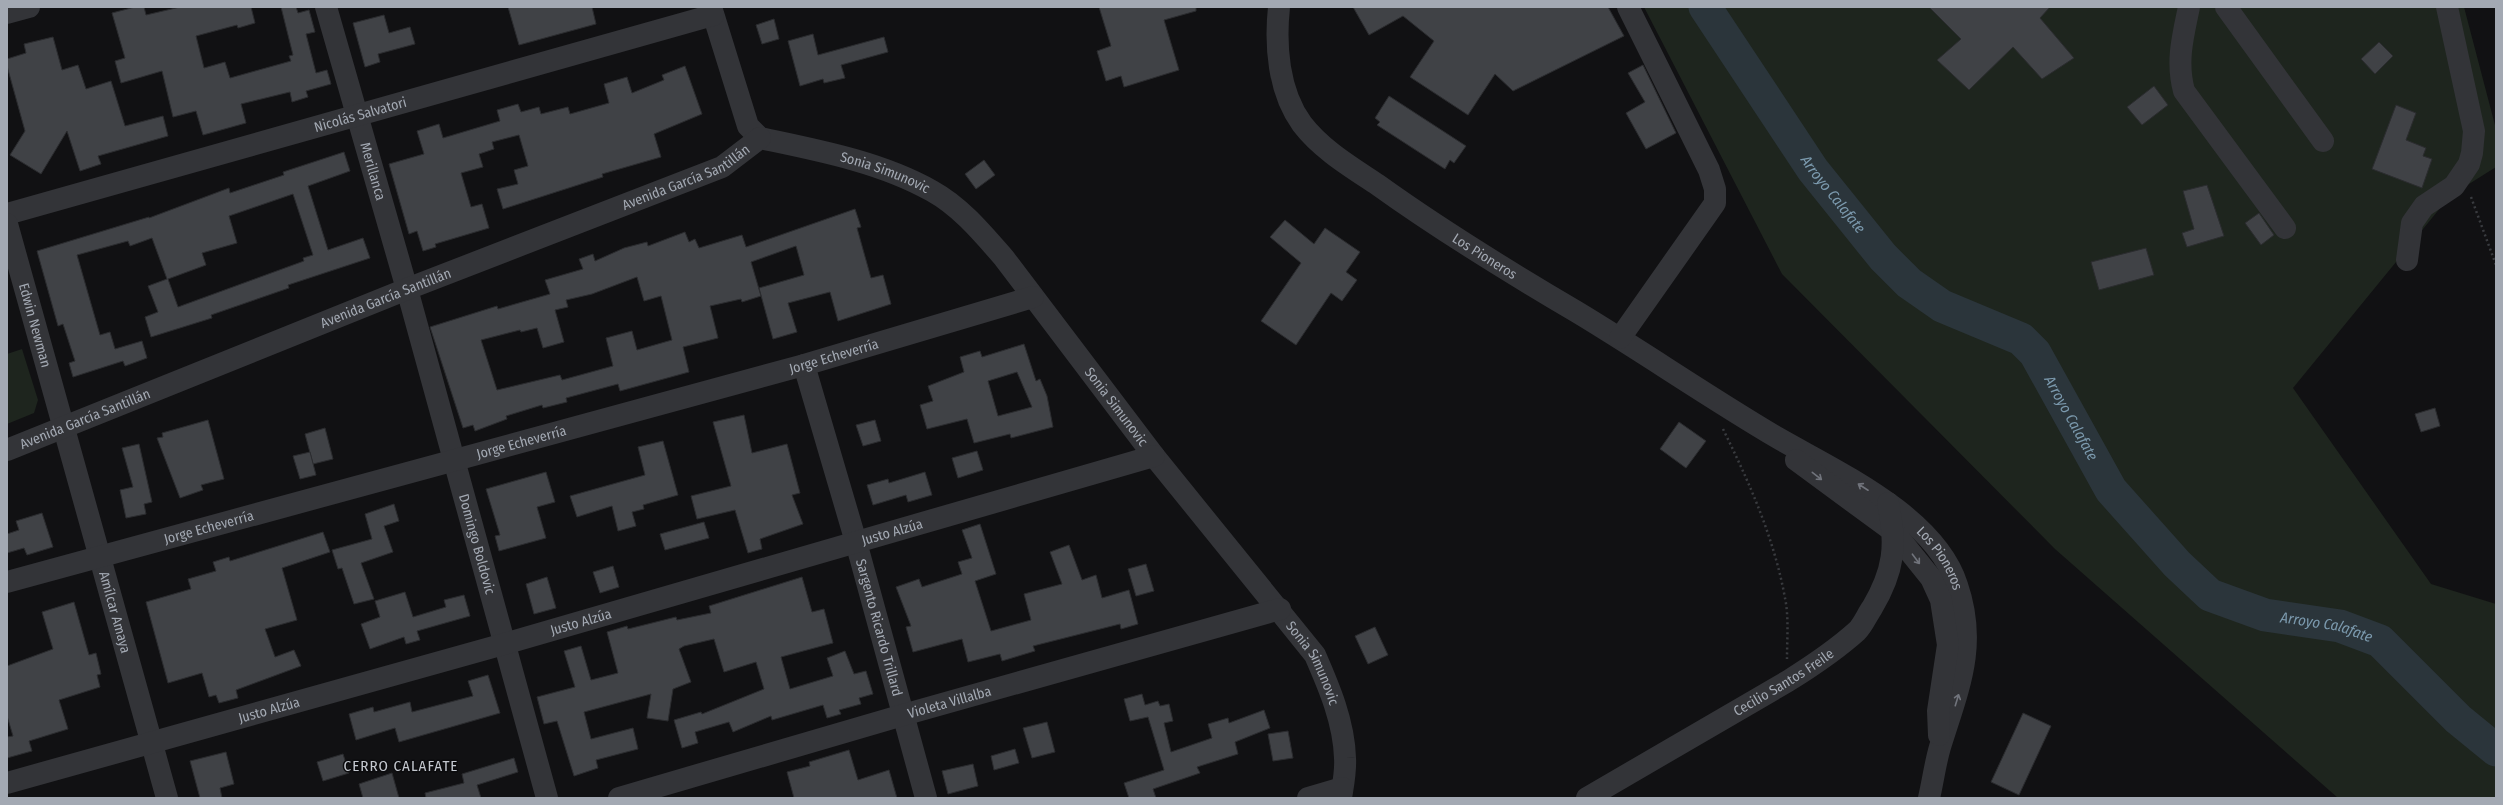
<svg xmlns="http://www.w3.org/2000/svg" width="2503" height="805" font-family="'Fira Sans Condensed',sans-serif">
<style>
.green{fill:#1e251e}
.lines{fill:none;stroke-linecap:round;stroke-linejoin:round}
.river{stroke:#2b353b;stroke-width:33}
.building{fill:#404246;stroke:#2b2c2f;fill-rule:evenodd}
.path{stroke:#393b3f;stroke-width:2.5;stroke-dasharray:2 3;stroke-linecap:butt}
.minor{stroke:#333438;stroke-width:22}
.oneway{stroke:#71747c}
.labels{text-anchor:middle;stroke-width:3;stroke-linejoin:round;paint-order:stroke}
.street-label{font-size:14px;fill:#a3a9b3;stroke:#0c0c0e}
.water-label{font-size:15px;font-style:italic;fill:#7b99ad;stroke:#0c0c0e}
.neighbourhood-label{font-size:15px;letter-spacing:1px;fill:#c4c8cf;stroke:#0c0c0e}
</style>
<rect width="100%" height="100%" fill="#111113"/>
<g class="green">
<path d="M1644,7H2464L2496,129V167L2450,196L2293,388L2431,584L2496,604V798H2338L2055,549L1782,274Z"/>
<path d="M22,349L38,400L34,413L7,424V354Z"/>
</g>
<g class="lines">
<path class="river" id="s1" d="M1705,7L1813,170L1883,257L1909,283L1942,306L2021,339L2035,353L2111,490L2177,564L2210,595L2265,615L2340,626L2380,641L2458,719L2496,750"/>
</g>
<g class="building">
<path d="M135,7H144L146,15L180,7H251L255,23L238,28L237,25L196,36L204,68L225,62L230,78L291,61L289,56L293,55L281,7H296L298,13L309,10L315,32L306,34L316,73L327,70L331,84L306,91L308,97L292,102L290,92L241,104L246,123L203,135L196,111L173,117L162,71L121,83L115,61L125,58L112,13Z"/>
<path d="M508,7H592L596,24L519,45Z"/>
<path d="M1099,7H1196V11L1164,20L1179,70L1124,87L1121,76L1106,81L1097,51L1111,46Z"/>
<path d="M1353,7H1608L1624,36L1513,91L1495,74L1468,115L1410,77L1434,41L1403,16L1369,35Z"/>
<path d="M1929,7H2050L2040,18L2074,58L2042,79L2013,47L1969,90L1937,60L1961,39Z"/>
<path d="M384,15L389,33L410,27L415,44L378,54L380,62L365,67L353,23Z"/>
<path d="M774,19L779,39L762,44L756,25Z"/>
<path d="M813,34L818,55L884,37L888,52L841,65L845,78L824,83L823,79L800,86L788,41Z"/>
<path d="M53,37L62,70L78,65L86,89L111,81L125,126L163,116L168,136L98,156L101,164L80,171L67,131L41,174L10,155L25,131L7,66V59L26,53L24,44Z"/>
<path d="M2379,42L2393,56L2375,74L2361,59Z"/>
<path d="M1643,65L1676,133L1646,149L1626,113L1645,102L1628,73Z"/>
<path d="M685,66L702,114L654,134L661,157L602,174L603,177L503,209L497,189L518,184L514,170L528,166L519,135L492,142L494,149L479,154L483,167L461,173L471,207L482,204L489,228L435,244L436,247L423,251L417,231L409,234L389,164L424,154L417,131L439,124L443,138L500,121L497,110L518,104L521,112L539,107L541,114L568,107L570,114L609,103L604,84L627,77L632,93L664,80L662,75Z"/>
<path d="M2154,86L2168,105L2142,125L2127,107Z"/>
<path d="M1389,96L1466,146L1454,163L1450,160L1445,169L1377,125L1380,122L1375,118Z"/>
<path d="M2396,105L2416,113L2406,140L2426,148L2423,156L2432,159L2422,188L2372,169Z"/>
<path d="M344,152L350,171L308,186L328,250L363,238L370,258L288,285L289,288L211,315L212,318L151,337L145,317L158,312L148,286L167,279L152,238L130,246L128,241L77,255L100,335L110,332L115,349L142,341L147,358L125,366L123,361L73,377L69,363L75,361L63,324L58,326L37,251L149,217V218L229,188L230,193L284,175L283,172ZM293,194L313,255L303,258L304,261L178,307L168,279L206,265L202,253L237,243L229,216Z"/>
<path d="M984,160L995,175L976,189L965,174Z"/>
<path d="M2207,185L2224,236L2187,247L2182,233L2194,229L2183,191Z"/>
<path d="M855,209L861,227L857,228L871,278L883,275L891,304L838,321L830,292L788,303L797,332L773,339L759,288L804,275L796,246L751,262L761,296L742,302L741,299L710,306L718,338L683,347L689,372L620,391L618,384L566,398L567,402L543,408L542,405L506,416L507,419L475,431L473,425L463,428L430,327L497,306L498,309L550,294L545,280L583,269L579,259L593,254L595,261L624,248L647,242L648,246L685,232L689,242L695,239L699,248L742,235L746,247ZM637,277L644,301L661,296L672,340L637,350L632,331L606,338L613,366L562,380L560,375L497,390L481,340L520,330L521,332L537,328L543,348L564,342L555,310L568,307L566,300L592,294Z"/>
<path d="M2259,213L2274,235L2261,245L2245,223Z"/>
<path d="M1285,220L1314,244L1325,228L1360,252L1346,272L1357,280L1342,301L1331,293L1296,345L1261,321L1301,263L1270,237Z"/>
<path d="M2146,248L2154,275L2099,290L2091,262Z"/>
<path d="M1024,344L1036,381L1040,379L1047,396L1053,427L1011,438L1010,434L974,443L967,419L927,429L920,405L933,401L928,386L964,372L960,357L980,351L982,357ZM1017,372L1032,407L998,416L988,381Z"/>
<path d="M2435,408L2440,426L2421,432L2415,414Z"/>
<path d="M744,415L752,453L787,444L800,493L792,495L803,524L760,539L762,549L748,553L735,510L697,519L691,496L731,486L713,422Z"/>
<path d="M208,420L224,479L201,485L203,490L180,498L157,438L163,437L162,433Z"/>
<path d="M875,420L881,441L863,446L856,425Z"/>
<path d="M1679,422L1706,441L1686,468L1660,449Z"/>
<path d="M325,428L333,459L313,464L305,434Z"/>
<path d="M663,441L678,495L643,505L644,509L632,512L636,526L618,531L612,506L577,517L570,496L645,475L638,447Z"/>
<path d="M139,444L152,502L144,504L146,514L126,518L120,490L133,487L122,448Z"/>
<path d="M977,451L983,470L958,478L952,458Z"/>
<path d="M310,452L316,475L300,479L293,456Z"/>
<path d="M546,472L555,502L537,507L546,538L499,551L495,536L500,535L486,489Z"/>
<path d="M925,472L932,495L908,502L906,495L873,505L867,485L888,479L889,483Z"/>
<path d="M394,504L399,521L384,526L393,552L361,563L374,599L354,604L342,568L338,569L332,550L372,539L365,514Z"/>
<path d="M42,513L53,547L27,555L24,548L7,553V534L19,530L16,521Z"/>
<path d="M704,522L709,538L665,550L660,534Z"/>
<path d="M980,524L996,574L975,581L991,631L1031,620L1024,594L1062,584L1050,552L1069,545L1082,580L1096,575L1102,598L1129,590L1138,624L1121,629L1120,624L1033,646L1035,651L1002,661L1000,654L968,662L962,639L913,652L906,627L911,626L896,587L919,579L922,587L962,574L958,562L972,558L962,530Z"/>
<path d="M323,532L330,552L282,568L297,620L265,629L275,657L294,650L301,666L236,690L238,698L219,703L216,695L209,697L202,673L168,683L146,602L191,589L188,579L216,571L213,562L229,557L230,561Z"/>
<path d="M1146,564L1154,591L1136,596L1128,569Z"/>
<path d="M613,566L619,587L600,593L593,572Z"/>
<path d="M547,577L556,608L534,614L526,584Z"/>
<path d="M802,577L812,612L824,609L833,643L781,657L790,689L833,676L827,658L845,651L854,674L866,671L873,694L859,698L861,704L839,710L841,714L827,718L823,705L772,720L771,716L733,732L729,722L695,732L698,743L682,748L674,720L701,712L702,714L764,689L756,662L724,672L714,639L684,646L679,649L691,682L673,689L668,721L647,718L651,694L584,712L591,739L633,728L638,749L596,760L598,768L574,776L557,721L544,724L537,697L575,687L564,651L581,646L591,680L618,673L607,632L627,626L628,629L676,617L677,620L711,613L709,606Z"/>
<path d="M405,592L413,617L446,607L444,600L464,595L470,616L417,631L420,640L406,644L404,637L370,649L361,624L380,617L375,601Z"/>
<path d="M74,602L89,655L96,653L101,674L97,675L100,687L59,700L68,729L29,741L32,751L7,758V737L13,736L7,716V666L53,649L42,612Z"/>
<path d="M1375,627L1388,655L1368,664L1355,636Z"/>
<path d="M488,675L500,713L399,742L395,728L356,740L349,714L373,707L374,712L410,702L412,712L473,696L468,681Z"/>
<path d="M1142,694L1145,705L1158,701L1160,706L1169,704L1173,721L1164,723L1171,752L1212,738L1208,724L1228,718L1229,723L1264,710L1270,728L1235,742L1238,754L1197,767L1200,773L1153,789L1156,798H1129L1124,783L1164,770L1148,717L1130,721L1124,699Z"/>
<path d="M2023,713L2051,726L2019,795L1991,782Z"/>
<path d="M1047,722L1055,752L1032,758L1023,728Z"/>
<path d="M1288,731L1293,758L1273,761L1268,734Z"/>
<path d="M1015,749L1019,763L994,770L991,756Z"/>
<path d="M849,750L858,780L889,770L897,798H794L787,772L810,766L809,762Z"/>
<path d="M226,752L234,784L220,788L222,798H200L190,761Z"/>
<path d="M343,754L349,773L323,781L317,762Z"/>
<path d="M514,758L518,772L477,785L481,798H426L425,793L464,783L462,774Z"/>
<path d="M973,764L978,786L948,794L942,771Z"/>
<path d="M392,773L399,798H363L359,784Z"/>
</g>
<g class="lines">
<g class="path">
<path d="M2471,197L2496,265"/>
<path d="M1723,429C1750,484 1774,538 1785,598C1789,617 1787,639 1787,659"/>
</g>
<g class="minor">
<path id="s2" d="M326,7L407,289L547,798"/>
<path d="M711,7L748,126L760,138"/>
<path id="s3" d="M1279,7C1275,45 1278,91 1302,124C1322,150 1351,167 1378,185C1442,231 1509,272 1577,312C1645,353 1710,398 1778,438C1837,472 1935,516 1957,585C1978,646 1958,689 1940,747C1935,764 1933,781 1929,798"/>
<path d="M2189,7C2183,36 2176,61 2184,91L2285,228"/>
<path d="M2226,7L2323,141"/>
<path d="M7,13L29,7"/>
<path id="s4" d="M760,138C817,150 881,162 932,191C961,207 983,234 1004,258L1154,456L1315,655C1329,687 1344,722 1345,758C1346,771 1343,785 1341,798"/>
<path id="s5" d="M7,214L713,15"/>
<path id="s6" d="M7,224L167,798"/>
<path d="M2407,260L2412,223L2424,206L2454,186L2469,164L2472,153L2474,131L2447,7"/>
<path d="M1620,338L1715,203V189L1709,170L1628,7"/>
<path id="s7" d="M804,365L856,542L926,798"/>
<path id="s8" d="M7,450L407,289L722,167L760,138"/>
<path d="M1796,460L1894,532L1931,578L1941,600L1948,645L1938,711L1939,735"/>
<path id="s9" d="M7,582L804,365L1033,297"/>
<path id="s10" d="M7,783L504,644L1154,456"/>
<path id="s11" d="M619,798L903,715L1280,609"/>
<path d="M1308,798L1342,788"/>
<path id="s12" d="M1587,798L1788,681C1812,666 1836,650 1857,631C1863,625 1867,615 1872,608C1894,571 1897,545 1888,503"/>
</g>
</g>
<defs><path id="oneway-shaft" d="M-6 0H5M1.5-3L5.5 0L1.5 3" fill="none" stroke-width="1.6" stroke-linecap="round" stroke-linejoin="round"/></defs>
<g class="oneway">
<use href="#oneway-shaft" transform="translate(1817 476) rotate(38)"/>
<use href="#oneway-shaft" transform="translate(1863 487) rotate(-147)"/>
<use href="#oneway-shaft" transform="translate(1916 559) rotate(53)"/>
<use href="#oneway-shaft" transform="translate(1957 700) rotate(-73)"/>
</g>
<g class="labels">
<g class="street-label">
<text dy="5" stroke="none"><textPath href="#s5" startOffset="367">Nicolás Salvatori</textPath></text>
<text dy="5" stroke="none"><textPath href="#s2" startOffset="171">Merillanca</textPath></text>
<text dy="5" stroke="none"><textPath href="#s4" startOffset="130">Sonia Simunovic</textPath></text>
<text dy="5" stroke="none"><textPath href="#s8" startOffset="732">Avenida García Santillán</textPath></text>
<text dy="5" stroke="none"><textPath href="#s3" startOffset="348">Los Pioneros</textPath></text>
<text dy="5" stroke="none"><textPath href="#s8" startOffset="408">Avenida García Santillán</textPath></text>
<text dy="5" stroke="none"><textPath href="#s6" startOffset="105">Edwin Newman</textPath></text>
<text dy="5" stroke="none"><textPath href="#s9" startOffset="857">Jorge Echeverría</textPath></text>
<text dy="5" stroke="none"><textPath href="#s4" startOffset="466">Sonia Simunovic</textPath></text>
<text dy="5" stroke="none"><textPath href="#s8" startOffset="84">Avenida García Santillán</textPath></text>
<text dy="5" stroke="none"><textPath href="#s9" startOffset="533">Jorge Echeverría</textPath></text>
<text dy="5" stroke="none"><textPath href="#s9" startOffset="209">Jorge Echeverría</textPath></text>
<text dy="5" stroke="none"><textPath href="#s10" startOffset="920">Justo Alzúa</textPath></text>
<text dy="5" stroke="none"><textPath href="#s2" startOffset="558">Domingo Boldovic</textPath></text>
<text dy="5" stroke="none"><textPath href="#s3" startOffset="898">Los Pioneros</textPath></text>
<text dy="5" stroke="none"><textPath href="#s6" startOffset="403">Amílcar Amaya</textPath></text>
<text dy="5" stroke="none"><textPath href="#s10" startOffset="596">Justo Alzúa</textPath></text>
<text dy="5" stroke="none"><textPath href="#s7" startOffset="273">Sargento Ricardo Trillard</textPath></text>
<text dy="5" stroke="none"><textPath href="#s4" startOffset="790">Sonia Simunovic</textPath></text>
<text dy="5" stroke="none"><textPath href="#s12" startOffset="228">Cecilio Santos Freile</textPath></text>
<text dy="5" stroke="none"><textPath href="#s11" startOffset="344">Violeta Villalba</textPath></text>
<text dy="5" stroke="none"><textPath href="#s10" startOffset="272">Justo Alzúa</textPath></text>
</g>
<g class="water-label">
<text dy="5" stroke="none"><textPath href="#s1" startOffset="227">Arroyo Calafate</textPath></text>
<text dy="5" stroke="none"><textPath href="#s1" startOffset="564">Arroyo Calafate</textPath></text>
<text dy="5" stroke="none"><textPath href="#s1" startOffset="912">Arroyo Calafate</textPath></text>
</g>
<g class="neighbourhood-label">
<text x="401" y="771">CERRO CALAFATE</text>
</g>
</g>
<rect width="2503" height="805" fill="none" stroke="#a3a9b3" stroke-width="16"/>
</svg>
